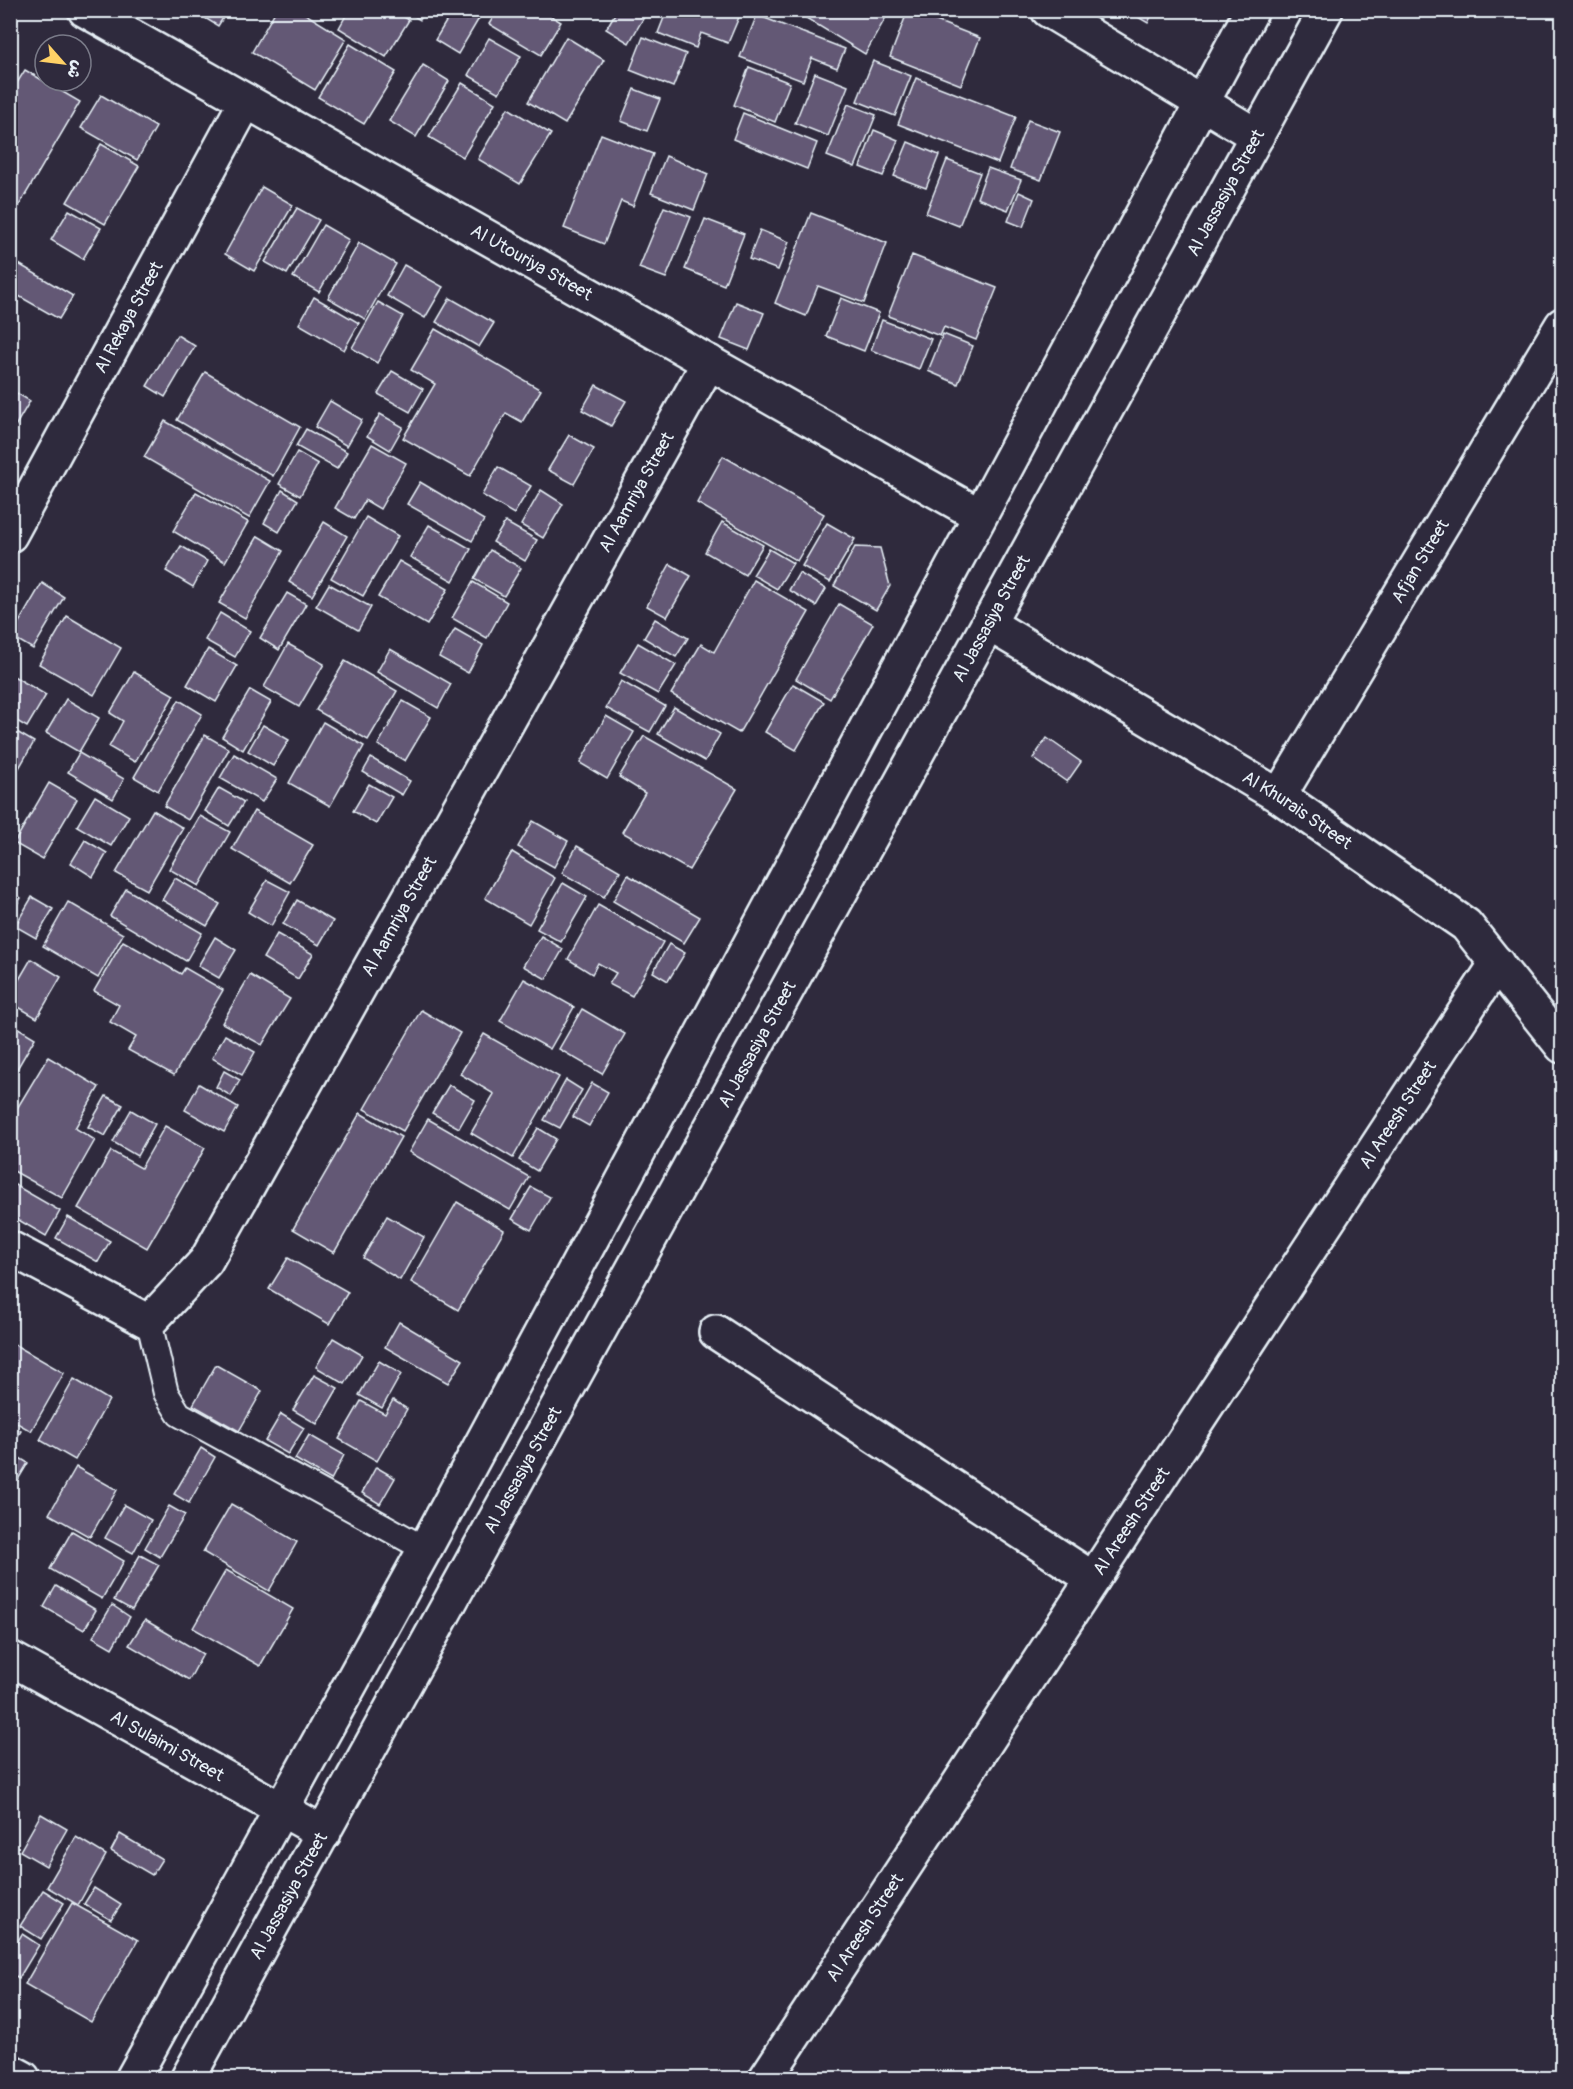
<svg xmlns="http://www.w3.org/2000/svg" width="1573" height="2089" font-family="Pangolin,'Playpen Sans Arabic',sans-serif">
<style>
.building{fill:#645875;stroke:#e8f1f8;stroke-width:1.5}
.lines{fill:none;stroke-linecap:round;stroke-linejoin:round}
.lane-casing{stroke:#e8f1f8;stroke-width:28}
.street-casing{stroke:#e8f1f8;stroke-width:38}
.secondary-casing{stroke:#e8f1f8;stroke-width:38}
.lane{stroke:#2f2a3d;stroke-width:24}
.street{stroke:#2f2a3d;stroke-width:33}
.secondary{stroke:#2f2a3d;stroke-width:33}
.labels{text-anchor:middle;stroke-width:4.5;stroke-linejoin:round;paint-order:stroke}
.street-label{font-size:18px;fill:#e8f1f8;stroke:#2f2a3d}
</style>
<rect width="100%" height="100%" fill="#2f2a3d"/>
<filter id="ink" filterUnits="userSpaceOnUse"><feTurbulence type="fractalNoise" baseFrequency=".0167" numOctaves="2"/><feDisplacementMap in="SourceGraphic" scale="12" xChannelSelector="R" yChannelSelector="G"/><feConvolveMatrix kernelMatrix="1 2 1 2 8 2 1 2 1" color-interpolation-filters="sRGB"/></filter>
<g filter="url(#ink)">
<g class="building">
<path d="M203,10H228L218,26L200,15Z"/>
<path d="M276,10H299L346,39L315,90L252,52Z"/>
<path d="M349,10H393L409,20L386,57L339,28Z"/>
<path d="M405,10H425L420,20Z"/>
<path d="M453,10H484L458,54L435,40Z"/>
<path d="M498,10H541L561,22L541,55L489,24Z"/>
<path d="M617,10H648L629,43L606,29Z"/>
<path d="M667,10H742L728,43L701,33L696,48L658,33Z"/>
<path d="M793,10H890L865,54Z"/>
<path d="M908,10L980,38L961,85L890,57Z"/>
<path d="M1126,10H1154L1148,23Z"/>
<path d="M757,15L845,49L837,68L812,58L803,81L740,57Z"/>
<path d="M566,37L604,60L565,124L528,102Z"/>
<path d="M643,37L686,54L673,87L630,70Z"/>
<path d="M489,38L521,56L499,93L468,75Z"/>
<path d="M350,44L396,72L364,124L318,97Z"/>
<path d="M873,61L911,76L895,116L857,101Z"/>
<path d="M423,65L449,81L416,137L389,121Z"/>
<path d="M749,67L790,83L775,122L734,105Z"/>
<path d="M25,70L80,102L10,221V94Z"/>
<path d="M815,73L848,86L828,136L795,123Z"/>
<path d="M916,78L1016,117L998,163L898,124Z"/>
<path d="M462,83L495,103L463,157L429,137Z"/>
<path d="M634,89L660,99L647,131L621,121Z"/>
<path d="M101,95L156,127L137,160L81,128Z"/>
<path d="M848,104L876,115L855,167L827,156Z"/>
<path d="M508,108L551,134L520,184L478,159Z"/>
<path d="M743,113L817,143L807,169L733,139Z"/>
<path d="M1028,120L1060,132L1041,180L1010,169Z"/>
<path d="M874,130L898,140L883,176L860,167Z"/>
<path d="M601,134L653,154L633,206L621,201L604,244L564,228Z"/>
<path d="M908,142L939,155L926,188L894,176Z"/>
<path d="M101,144L139,166L105,224L67,202Z"/>
<path d="M666,156L708,174L694,210L651,193Z"/>
<path d="M947,160L980,173L959,226L926,213Z"/>
<path d="M988,168L1021,180L1008,210L977,198Z"/>
<path d="M262,187L293,205L254,271L225,254Z"/>
<path d="M1019,192L1034,199L1023,227L1008,221Z"/>
<path d="M664,207L691,217L666,278L639,268Z"/>
<path d="M297,208L319,220L287,274L265,262Z"/>
<path d="M69,210L101,228L83,259L51,240Z"/>
<path d="M811,213L887,243L864,303L818,286L806,316L775,303Z"/>
<path d="M705,219L744,234L724,285L685,269Z"/>
<path d="M323,225L349,240L319,292L293,277Z"/>
<path d="M760,230L789,242L778,270L749,259Z"/>
<path d="M359,243L396,264L365,319L328,298Z"/>
<path d="M912,255L997,288L976,340L944,327L940,336L888,316Z"/>
<path d="M17,263L73,296L59,319L10,291V273Z"/>
<path d="M404,265L443,287L425,318L387,296Z"/>
<path d="M314,297L359,323L344,350L299,324Z"/>
<path d="M450,298L494,323L479,347L436,322Z"/>
<path d="M841,298L879,313L864,351L826,336Z"/>
<path d="M378,302L403,316L377,363L352,348Z"/>
<path d="M736,302L764,313L749,350L721,339Z"/>
<path d="M882,320L931,339L919,369L871,350Z"/>
<path d="M435,329L541,390L522,422L506,413L470,476L403,438L435,384L411,370Z"/>
<path d="M943,334L973,346L958,384L928,371Z"/>
<path d="M177,335L195,346L165,397L147,386Z"/>
<path d="M392,371L423,389L410,412L378,394Z"/>
<path d="M205,372L300,427L273,476L177,420Z"/>
<path d="M596,385L626,401L611,426L582,410Z"/>
<path d="M10,389L30,401L10,435Z"/>
<path d="M330,401L362,420L347,446L315,427Z"/>
<path d="M380,414L403,427L390,450L367,436Z"/>
<path d="M165,421L270,481L249,518L144,457Z"/>
<path d="M306,429L347,452L337,469L296,446Z"/>
<path d="M569,435L594,449L574,484L548,470Z"/>
<path d="M372,444L406,463L380,509L365,500L354,519L335,508Z"/>
<path d="M297,452L318,464L300,496L279,484Z"/>
<path d="M723,456L824,514L797,561L697,503Z"/>
<path d="M498,467L531,486L514,514L482,495Z"/>
<path d="M420,482L484,520L472,541L407,504Z"/>
<path d="M282,490L298,500L279,532L264,523Z"/>
<path d="M541,490L563,504L543,538L521,525Z"/>
<path d="M196,492L248,522L225,562L173,531Z"/>
<path d="M366,517L398,536L363,596L331,578Z"/>
<path d="M324,522L347,536L312,596L289,582Z"/>
<path d="M505,522L537,540L525,561L493,542Z"/>
<path d="M722,522L763,545L745,575L705,552Z"/>
<path d="M827,523L855,539L830,582L802,566Z"/>
<path d="M429,525L471,549L453,581L410,557Z"/>
<path d="M258,536L283,551L245,618L219,603Z"/>
<path d="M181,546L207,561L193,587L166,571Z"/>
<path d="M855,547L880,548L890,586L876,610L834,586Z"/>
<path d="M769,549L793,563L777,589L753,575Z"/>
<path d="M490,550L521,568L504,596L474,579Z"/>
<path d="M399,561L448,589L427,625L378,597Z"/>
<path d="M670,564L691,576L667,617L647,606Z"/>
<path d="M799,573L826,589L816,606L789,590Z"/>
<path d="M754,580L809,612L739,733L671,694L701,644L714,652Z"/>
<path d="M473,582L507,602L487,638L452,618Z"/>
<path d="M42,583L64,597L33,649L11,636Z"/>
<path d="M329,584L371,607L358,630L316,606Z"/>
<path d="M287,593L306,604L279,650L260,638Z"/>
<path d="M839,604L873,624L830,699L796,679Z"/>
<path d="M220,613L250,631L235,657L205,640Z"/>
<path d="M67,616L121,648L94,695L39,664Z"/>
<path d="M655,619L688,638L676,657L644,638Z"/>
<path d="M455,629L483,645L468,673L439,657Z"/>
<path d="M638,643L676,665L658,694L620,673Z"/>
<path d="M288,644L324,664L299,707L264,687Z"/>
<path d="M208,649L237,666L216,702L187,685Z"/>
<path d="M390,649L451,684L438,708L377,672Z"/>
<path d="M345,661L397,691L368,740L316,710Z"/>
<path d="M134,672L174,695L135,762L109,747L123,721L110,713Z"/>
<path d="M10,674L46,695L27,727L10,717Z"/>
<path d="M621,681L665,706L650,732L606,708Z"/>
<path d="M793,684L824,702L796,750L765,732Z"/>
<path d="M250,690L271,702L243,750L222,737Z"/>
<path d="M66,699L99,718L79,752L46,733Z"/>
<path d="M179,700L202,714L158,791L134,777Z"/>
<path d="M403,701L431,717L405,761L378,745Z"/>
<path d="M674,707L720,734L705,761L658,734Z"/>
<path d="M606,716L634,732L607,779L580,763Z"/>
<path d="M323,722L364,746L330,806L289,783Z"/>
<path d="M263,725L289,740L273,766L248,751Z"/>
<path d="M10,728L34,742L15,775L10,773Z"/>
<path d="M205,735L229,749L188,820L164,806Z"/>
<path d="M644,736L737,789L689,870L622,832L645,793L619,777Z"/>
<path d="M1047,738L1081,762L1067,782L1033,758Z"/>
<path d="M79,753L124,779L113,799L68,772Z"/>
<path d="M234,754L277,779L262,802L220,778Z"/>
<path d="M371,758L410,781L402,795L363,772Z"/>
<path d="M49,783L77,799L42,859L14,843Z"/>
<path d="M369,784L392,797L376,824L353,811Z"/>
<path d="M219,788L244,802L229,826L205,811Z"/>
<path d="M95,796L129,816L111,846L77,826Z"/>
<path d="M153,810L183,828L147,890L116,873Z"/>
<path d="M254,811L313,845L290,883L232,849Z"/>
<path d="M200,816L230,832L199,886L169,869Z"/>
<path d="M533,821L568,841L554,867L518,847Z"/>
<path d="M85,840L107,853L93,877L71,863Z"/>
<path d="M577,846L620,871L604,897L562,873Z"/>
<path d="M512,852L555,878L529,924L485,898Z"/>
<path d="M628,875L700,917L684,943L613,901Z"/>
<path d="M175,878L220,904L207,926L162,900Z"/>
<path d="M267,880L290,892L271,926L248,912Z"/>
<path d="M563,883L587,897L561,942L537,929Z"/>
<path d="M126,889L202,933L186,961L110,916Z"/>
<path d="M10,892L21,898L10,915Z"/>
<path d="M32,897L53,909L36,938L15,926Z"/>
<path d="M297,900L333,921L319,945L283,924Z"/>
<path d="M68,902L123,934L98,978L43,946Z"/>
<path d="M598,905L663,942L632,996L609,984L616,973L598,963L592,974L568,959Z"/>
<path d="M277,934L313,954L298,979L263,958Z"/>
<path d="M541,936L563,949L546,979L523,966Z"/>
<path d="M215,937L236,950L219,978L198,966Z"/>
<path d="M123,941L181,974L185,968L223,990L174,1075L128,1050L136,1037L110,1022L119,1005L94,991Z"/>
<path d="M669,944L685,953L668,981L653,972Z"/>
<path d="M31,959L61,977L37,1018L10,1002V995Z"/>
<path d="M250,975L290,999L262,1045L222,1023Z"/>
<path d="M524,979L574,1007L550,1049L500,1021Z"/>
<path d="M582,1009L625,1034L602,1074L559,1049Z"/>
<path d="M421,1010L460,1033L403,1131L364,1109Z"/>
<path d="M10,1023L35,1038L10,1081Z"/>
<path d="M484,1034L559,1077L513,1158L471,1133L494,1094L460,1074Z"/>
<path d="M225,1035L255,1052L242,1075L212,1058Z"/>
<path d="M48,1057L99,1087L75,1128L95,1140L62,1198L10,1169V1120Z"/>
<path d="M224,1071L240,1080L231,1096L216,1087Z"/>
<path d="M566,1080L582,1090L560,1128L544,1120Z"/>
<path d="M592,1083L608,1092L589,1126L573,1117Z"/>
<path d="M199,1084L238,1107L224,1132L185,1110Z"/>
<path d="M449,1085L475,1100L459,1128L432,1113Z"/>
<path d="M106,1096L123,1105L105,1136L88,1127Z"/>
<path d="M131,1110L155,1124L137,1156L113,1142Z"/>
<path d="M360,1113L401,1137L334,1253L293,1229Z"/>
<path d="M428,1119L529,1177L510,1210L409,1152Z"/>
<path d="M165,1126L205,1148L147,1248L78,1208L111,1151L141,1168Z"/>
<path d="M538,1128L556,1139L537,1171L519,1160Z"/>
<path d="M13,1184L60,1211L46,1236L10,1215Z"/>
<path d="M531,1187L550,1197L531,1230L512,1219Z"/>
<path d="M457,1202L504,1230L458,1310L411,1282Z"/>
<path d="M387,1216L424,1237L400,1280L363,1258Z"/>
<path d="M68,1217L110,1241L98,1262L56,1238Z"/>
<path d="M288,1258L348,1292L329,1324L269,1289Z"/>
<path d="M399,1322L463,1360L448,1383L385,1347Z"/>
<path d="M333,1338L362,1355L345,1384L316,1367Z"/>
<path d="M10,1342L64,1373L31,1431L10,1419Z"/>
<path d="M379,1361L401,1374L382,1408L359,1395Z"/>
<path d="M216,1365L262,1391L239,1431L193,1405Z"/>
<path d="M314,1375L338,1388L317,1424L293,1410Z"/>
<path d="M74,1379L109,1400L75,1460L40,1440Z"/>
<path d="M393,1400L407,1409L377,1461L339,1439L361,1401L385,1414Z"/>
<path d="M281,1414L304,1428L288,1454L265,1441Z"/>
<path d="M10,1425L21,1431L10,1449Z"/>
<path d="M309,1435L344,1455L331,1480L295,1459Z"/>
<path d="M201,1448L215,1457L189,1503L174,1494Z"/>
<path d="M13,1454L28,1463L10,1493V1458Z"/>
<path d="M76,1467L117,1490L90,1537L49,1514Z"/>
<path d="M376,1467L395,1478L380,1504L362,1493Z"/>
<path d="M231,1504L297,1542L269,1591L203,1552Z"/>
<path d="M124,1505L151,1520L133,1553L105,1538Z"/>
<path d="M169,1506L185,1515L160,1557L145,1548Z"/>
<path d="M72,1531L124,1561L102,1599L50,1569Z"/>
<path d="M140,1555L159,1565L132,1610L114,1600Z"/>
<path d="M226,1570L293,1609L260,1666L193,1628Z"/>
<path d="M56,1586L96,1610L84,1630L44,1607Z"/>
<path d="M112,1605L130,1617L112,1648L93,1637Z"/>
<path d="M145,1620L203,1654L189,1680L129,1645Z"/>
<path d="M41,1814L67,1829L46,1866L20,1851Z"/>
<path d="M120,1834L162,1859L152,1875L111,1851Z"/>
<path d="M76,1837L106,1855L78,1905L47,1887Z"/>
<path d="M94,1888L121,1905L111,1920L84,1904Z"/>
<path d="M43,1890L64,1903L41,1939L20,1926Z"/>
<path d="M72,1903L138,1940L91,2022L25,1984Z"/>
<path d="M22,1934L39,1945L19,1978L10,1973V1954Z"/>
</g>
<g class="lines">
<defs>
<path id="lane" d="M149,1322L166,1393L179,1414L425,1549"/>
<g id="street">
<path id="s1" d="M85,10L979,515"/>
<path d="M1048,10L1257,136"/>
<path id="s2" d="M10,535L246,101"/>
<path id="s3" d="M989,624L1279,796L1466,925L1562,1046"/>
<path id="s4" d="M1279,796L1562,325"/>
<path id="s5" d="M10,1248L149,1322L206,1261L709,362"/>
<path d="M716,1332L1093,1579"/>
<path id="s6" d="M10,1658L324,1833"/>
<path d="M10,2071L23,2078"/>
<path id="s7" d="M766,2078L1497,963"/>
</g>
<g id="secondary">
<path d="M133,2078L425,1549L1252,10"/>
<path id="s8" d="M188,2078L1326,10"/>
</g>
</defs>
<use href="#lane" class="lane-casing"/>
<use href="#street" class="street-casing"/>
<use href="#secondary" class="secondary-casing"/>
<use href="#lane" class="lane"/>
<use href="#street" class="street"/>
<use href="#secondary" class="secondary"/>
</g>
</g>
<g class="labels">
<g class="street-label">
<text dy="6" stroke="none"><textPath href="#s8" startOffset="2152">Al Jassasiya Street</textPath></text>
<text dy="6" stroke="none"><textPath href="#s1" startOffset="513">Al Utouriya Street</textPath></text>
<text dy="6" stroke="none"><textPath href="#s2" startOffset="248">Al Rekaya Street</textPath></text>
<text dy="6" stroke="none"><textPath href="#s5" startOffset="1122">Al Aamriya Street</textPath></text>
<text dy="6" stroke="none"><textPath href="#s4" startOffset="274">Afjan Street</textPath></text>
<text dy="6" stroke="none"><textPath href="#s8" startOffset="1666">Al Jassasiya Street</textPath></text>
<text dy="6" stroke="none"><textPath href="#s3" startOffset="360">Al Khurais Street</textPath></text>
<text dy="6" stroke="none"><textPath href="#s5" startOffset="636">Al Aamriya Street</textPath></text>
<text dy="6" stroke="none"><textPath href="#s8" startOffset="1180">Al Jassasiya Street</textPath></text>
<text dy="6" stroke="none"><textPath href="#s7" startOffset="1152">Al Areesh Street</textPath></text>
<text dy="6" stroke="none"><textPath href="#s8" startOffset="694">Al Jassasiya Street</textPath></text>
<text dy="6" stroke="none"><textPath href="#s7" startOffset="666">Al Areesh Street</textPath></text>
<text dy="6" stroke="none"><textPath href="#s6" startOffset="180">Al Sulaimi Street</textPath></text>
<text dy="6" stroke="none"><textPath href="#s8" startOffset="208">Al Jassasiya Street</textPath></text>
<text dy="6" stroke="none"><textPath href="#s7" startOffset="180">Al Areesh Street</textPath></text>
</g>
</g>
<rect width="1573" height="2089" fill="none" stroke="#2f2a3d" stroke-width="36"/>
<rect x="18" y="18" width="1537" height="2053" fill="none" stroke="#e8f1f8" stroke-width="2" filter="url(#ink)"/>
<g transform="translate(63 63) rotate(118)"><circle r="28" fill="#2f2a3d" stroke="#797a88" stroke-width="1.5"/>
<path d="M0-4.5L10 22L0 15L-10 22Z" fill="#ffd166"/>
<text y="-9" font-size="16" font-weight="bold" text-anchor="middle" fill="#e8f1f8">ش</text>
</g>
</svg>
